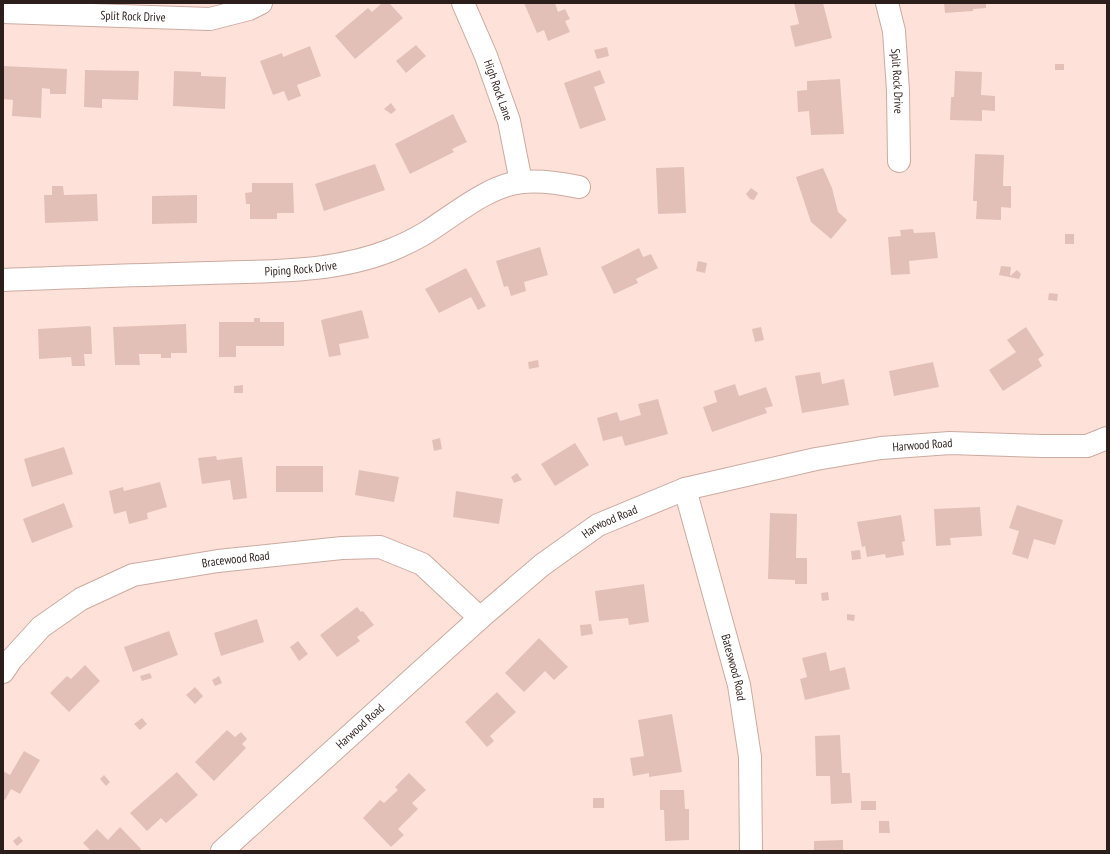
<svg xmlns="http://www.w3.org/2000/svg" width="1110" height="854" font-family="'PT Sans Narrow',sans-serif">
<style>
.building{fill:#e2c0b7}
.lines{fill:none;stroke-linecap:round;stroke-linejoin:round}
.minor-casing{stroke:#cbaaa0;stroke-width:24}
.minor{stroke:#fff;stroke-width:22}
.labels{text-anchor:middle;stroke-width:3;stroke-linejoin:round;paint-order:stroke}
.street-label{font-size:12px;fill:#2b1e1b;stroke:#fbf4f2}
</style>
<rect width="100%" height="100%" fill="#fee2da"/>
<g class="building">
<path d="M382,3H389L403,18L355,59L335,36L368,8L372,12Z"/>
<path d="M524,3H555L558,12L565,9L570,19L565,21L570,32L548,41L544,30L537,33Z"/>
<path d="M794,3H823L832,38L795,47L790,26L799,24Z"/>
<path d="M944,3H986V8L973,9V11L945,13Z"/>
<path d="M416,45L426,56L406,73L396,61Z"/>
<path d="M310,46L321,76L297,85L301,96L288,101L284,91L273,95L260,61L282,53L283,57Z"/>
<path d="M607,47L609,56L597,59L594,50Z"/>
<rect x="1055" y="64" width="9" height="6"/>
<path d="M3,66L67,69L66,94H50V89L42,88L41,118L12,116L13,100L3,99Z"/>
<path d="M85,70L139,71L138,100L102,99V108L84,107Z"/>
<path d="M600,70L605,83L594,87L606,120L580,129L564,83Z"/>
<path d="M174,71L201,72V76L226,77L225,109L173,106Z"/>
<path d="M955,71L982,72L981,95L995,96V111L982,110V121L950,120L951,97H954Z"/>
<path d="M840,79L844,134L811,135L809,111L798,112L797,91L807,90V81Z"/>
<path d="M391,103L396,110L391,114L384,109Z"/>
<path d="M453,114L467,142L452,149L454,152L410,174L395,144Z"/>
<path d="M975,154L1004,155L1003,186H1011V208L1001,207V220L976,219L977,201H973Z"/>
<path d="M375,164L385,190L324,211L315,184Z"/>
<path d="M684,167L686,213L658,214L656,168Z"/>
<path d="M823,168L832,188L838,212L847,220L831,239L811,222L796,177Z"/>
<path d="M252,183H293L294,213H277V219H250V204H246L245,193L252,192Z"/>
<path d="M52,186H63L64,195L97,194L98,221L45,223L44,195H52Z"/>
<path d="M751,188L758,193L754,200L750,199L746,194Z"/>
<path d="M197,195V223L152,224V196Z"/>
<path d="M913,229L914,233L935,232L938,258L909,261L910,274L891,275L888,237L901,236L900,230Z"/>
<rect x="1065" y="234" width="9" height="10"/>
<path d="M540,247L548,275L524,282L526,291L511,296L508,286L504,287L496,261Z"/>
<path d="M639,248L643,257L651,254L658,268L636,279L638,283L614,294L601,267Z"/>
<path d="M698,261L707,263L705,273L696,271Z"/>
<path d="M1001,266L1011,267L1010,276L1017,270L1021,274L1019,279L999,275Z"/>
<path d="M466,268L486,306L478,310L471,297L439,313L425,289Z"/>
<path d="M1049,293L1058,294L1057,301L1048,300Z"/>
<path d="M362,310L369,338L339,344L341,355L329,357L321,320Z"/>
<path d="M254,318H260V322H284V346H236V357H219V322H254Z"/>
<path d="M186,324L187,353H171V358H161V354H139L140,365H115L113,327Z"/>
<path d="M90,326L91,328L92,354H84L85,366H72L71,357L39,359L38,329Z"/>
<path d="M761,327L764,340L755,342L752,329Z"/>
<path d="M1026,327L1044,355L1038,359L1042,366L1003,391L989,370L1016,352L1007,340Z"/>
<path d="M538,360L539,367L529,369L528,362Z"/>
<path d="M933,362L939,387L894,396L889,371Z"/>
<path d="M820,372L822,384L844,379L849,405L802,413L795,376Z"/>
<path d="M735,384L739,396L766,387L773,406L765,408L767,413L712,432L703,407L717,402L714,391Z"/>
<path d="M243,385V393H234V386Z"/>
<path d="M658,399L668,434L625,446L622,436L603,441L597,418L617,412L620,421L641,415L638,404Z"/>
<path d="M440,438L442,449L434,451L432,440Z"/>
<path d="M575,443L589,465L555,486L541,464Z"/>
<path d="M64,447L73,474L32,487L24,459Z"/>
<path d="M216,456L217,460L242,457L247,498L233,500L230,480L202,484L198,458Z"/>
<rect x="276" y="466" width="47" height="26"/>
<path d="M359,470L399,477L394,502L355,495Z"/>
<path d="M517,473L522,480L514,483L511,477Z"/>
<path d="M160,482L167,507L147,513L148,519L129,524L126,511L114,514L109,491L123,487L124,491Z"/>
<path d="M456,491L503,499L499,524L453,517Z"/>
<path d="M64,503L73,527L32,543L23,519Z"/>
<path d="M1017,505L1063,520L1055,545L1034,539L1028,559L1012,554L1019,531L1009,528Z"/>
<path d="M980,507L982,536L950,538L951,545L936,546L934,509Z"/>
<path d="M770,513L797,514L796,558H807V584H795V580L768,579Z"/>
<path d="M901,515L905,541L902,542L904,555L886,558L885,554L867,557L865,546L862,547L857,522Z"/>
<path d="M860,550L861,559L852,560L851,551Z"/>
<path d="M644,584L649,622L629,625L628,618L599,621L595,591Z"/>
<path d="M828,592L829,600L822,601L821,593Z"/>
<path d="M357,607L361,612L363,611L374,625L357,637L360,641L337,657L320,635Z"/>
<path d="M847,614L855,615L854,621L847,620Z"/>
<path d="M257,619L264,642L221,656L214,633Z"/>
<path d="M591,624L593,634L581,636L580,625Z"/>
<path d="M169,631L178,655L133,672L124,647Z"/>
<path d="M539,638L568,667L554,680L545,671L524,692L505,673Z"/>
<path d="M298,641L308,654L299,661L290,647Z"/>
<path d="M826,652L830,671L845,667L850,689L805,700L800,679L807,677L802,658Z"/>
<path d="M85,665L100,681L69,712L50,693L67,676L71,679Z"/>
<path d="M150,673L152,678L142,681L140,676Z"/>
<path d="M219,676L222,683L215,686L212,680Z"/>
<path d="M195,687L203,696L195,704L186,695Z"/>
<path d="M497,692L516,712L490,736L494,741L487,747L465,722Z"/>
<path d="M672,714L682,772L649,777V773L633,776L630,758L644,756L638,720Z"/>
<path d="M142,718L147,724L140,730L134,724Z"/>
<path d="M227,730L235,737L241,732L247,739L242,744L246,748L214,781L195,762Z"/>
<path d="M840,735L842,773H850L852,803L831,804L830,776H816L815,736Z"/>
<path d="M24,751L40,760L20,794L11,789L5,800L3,799V771L10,775Z"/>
<path d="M177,772L198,795L166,823L161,818L147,831L130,813Z"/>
<path d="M409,773L426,790L412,803L418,809L398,829L404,835L391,847L363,818L380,800L384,803L398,790L395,787Z"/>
<path d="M104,775L110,782L106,786L100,779Z"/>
<path d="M660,790H684L685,809H689V840L665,841L664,810H660Z"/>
<rect x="593" y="798" width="11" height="10"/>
<rect x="861" y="801" width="15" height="9"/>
<path d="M879,821H889L890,833H879Z"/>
<path d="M120,827L141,849L139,851H91L83,843L97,829L108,840Z"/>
<path d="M19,836L23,841L17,846L13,841Z"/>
<path d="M843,840V851H814V841Z"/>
</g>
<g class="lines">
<defs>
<g id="minor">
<path id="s1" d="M463,3L486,56L509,121L521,182"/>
<path id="s2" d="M887,3L894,31L898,91L899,161"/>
<path id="s3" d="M3,12L210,19L249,9L261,3"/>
<path id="s4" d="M3,280C72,277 140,275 209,273C269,271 334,273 391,250C403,245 416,239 427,232C454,215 489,185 522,182C542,180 560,183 579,187"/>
<path id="s5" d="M685,489L739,685L750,757L751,851"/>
<path id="s6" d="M3,672L11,660L41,627L81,599L133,575L218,561L342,548L380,547L422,564L480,618"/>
<path id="s7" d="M222,851L480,618L542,565L598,525L685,489L816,459L881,448L950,443L1042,446H1087L1107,438"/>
</g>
</defs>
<use href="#minor" class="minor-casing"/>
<use href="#minor" class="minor"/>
</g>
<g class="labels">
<g class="street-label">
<text dy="4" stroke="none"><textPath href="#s3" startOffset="130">Split Rock Drive</textPath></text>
<text dy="4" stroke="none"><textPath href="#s2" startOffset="79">Split Rock Drive</textPath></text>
<text dy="4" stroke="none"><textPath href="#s1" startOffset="94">High Rock Lane</textPath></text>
<text dy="4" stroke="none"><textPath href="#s4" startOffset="298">Piping Rock Drive</textPath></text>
<text dy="4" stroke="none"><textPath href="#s7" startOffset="834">Harwood Road</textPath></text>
<text dy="4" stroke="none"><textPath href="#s7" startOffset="510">Harwood Road</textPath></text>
<text dy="4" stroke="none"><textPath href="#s6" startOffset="269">Bracewood Road</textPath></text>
<text dy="4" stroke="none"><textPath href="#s5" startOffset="185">Bateswood Road</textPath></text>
<text dy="4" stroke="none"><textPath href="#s7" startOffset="186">Harwood Road</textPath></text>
</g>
</g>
<rect width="1110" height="854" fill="none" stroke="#2b1e1b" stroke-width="8"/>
</svg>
